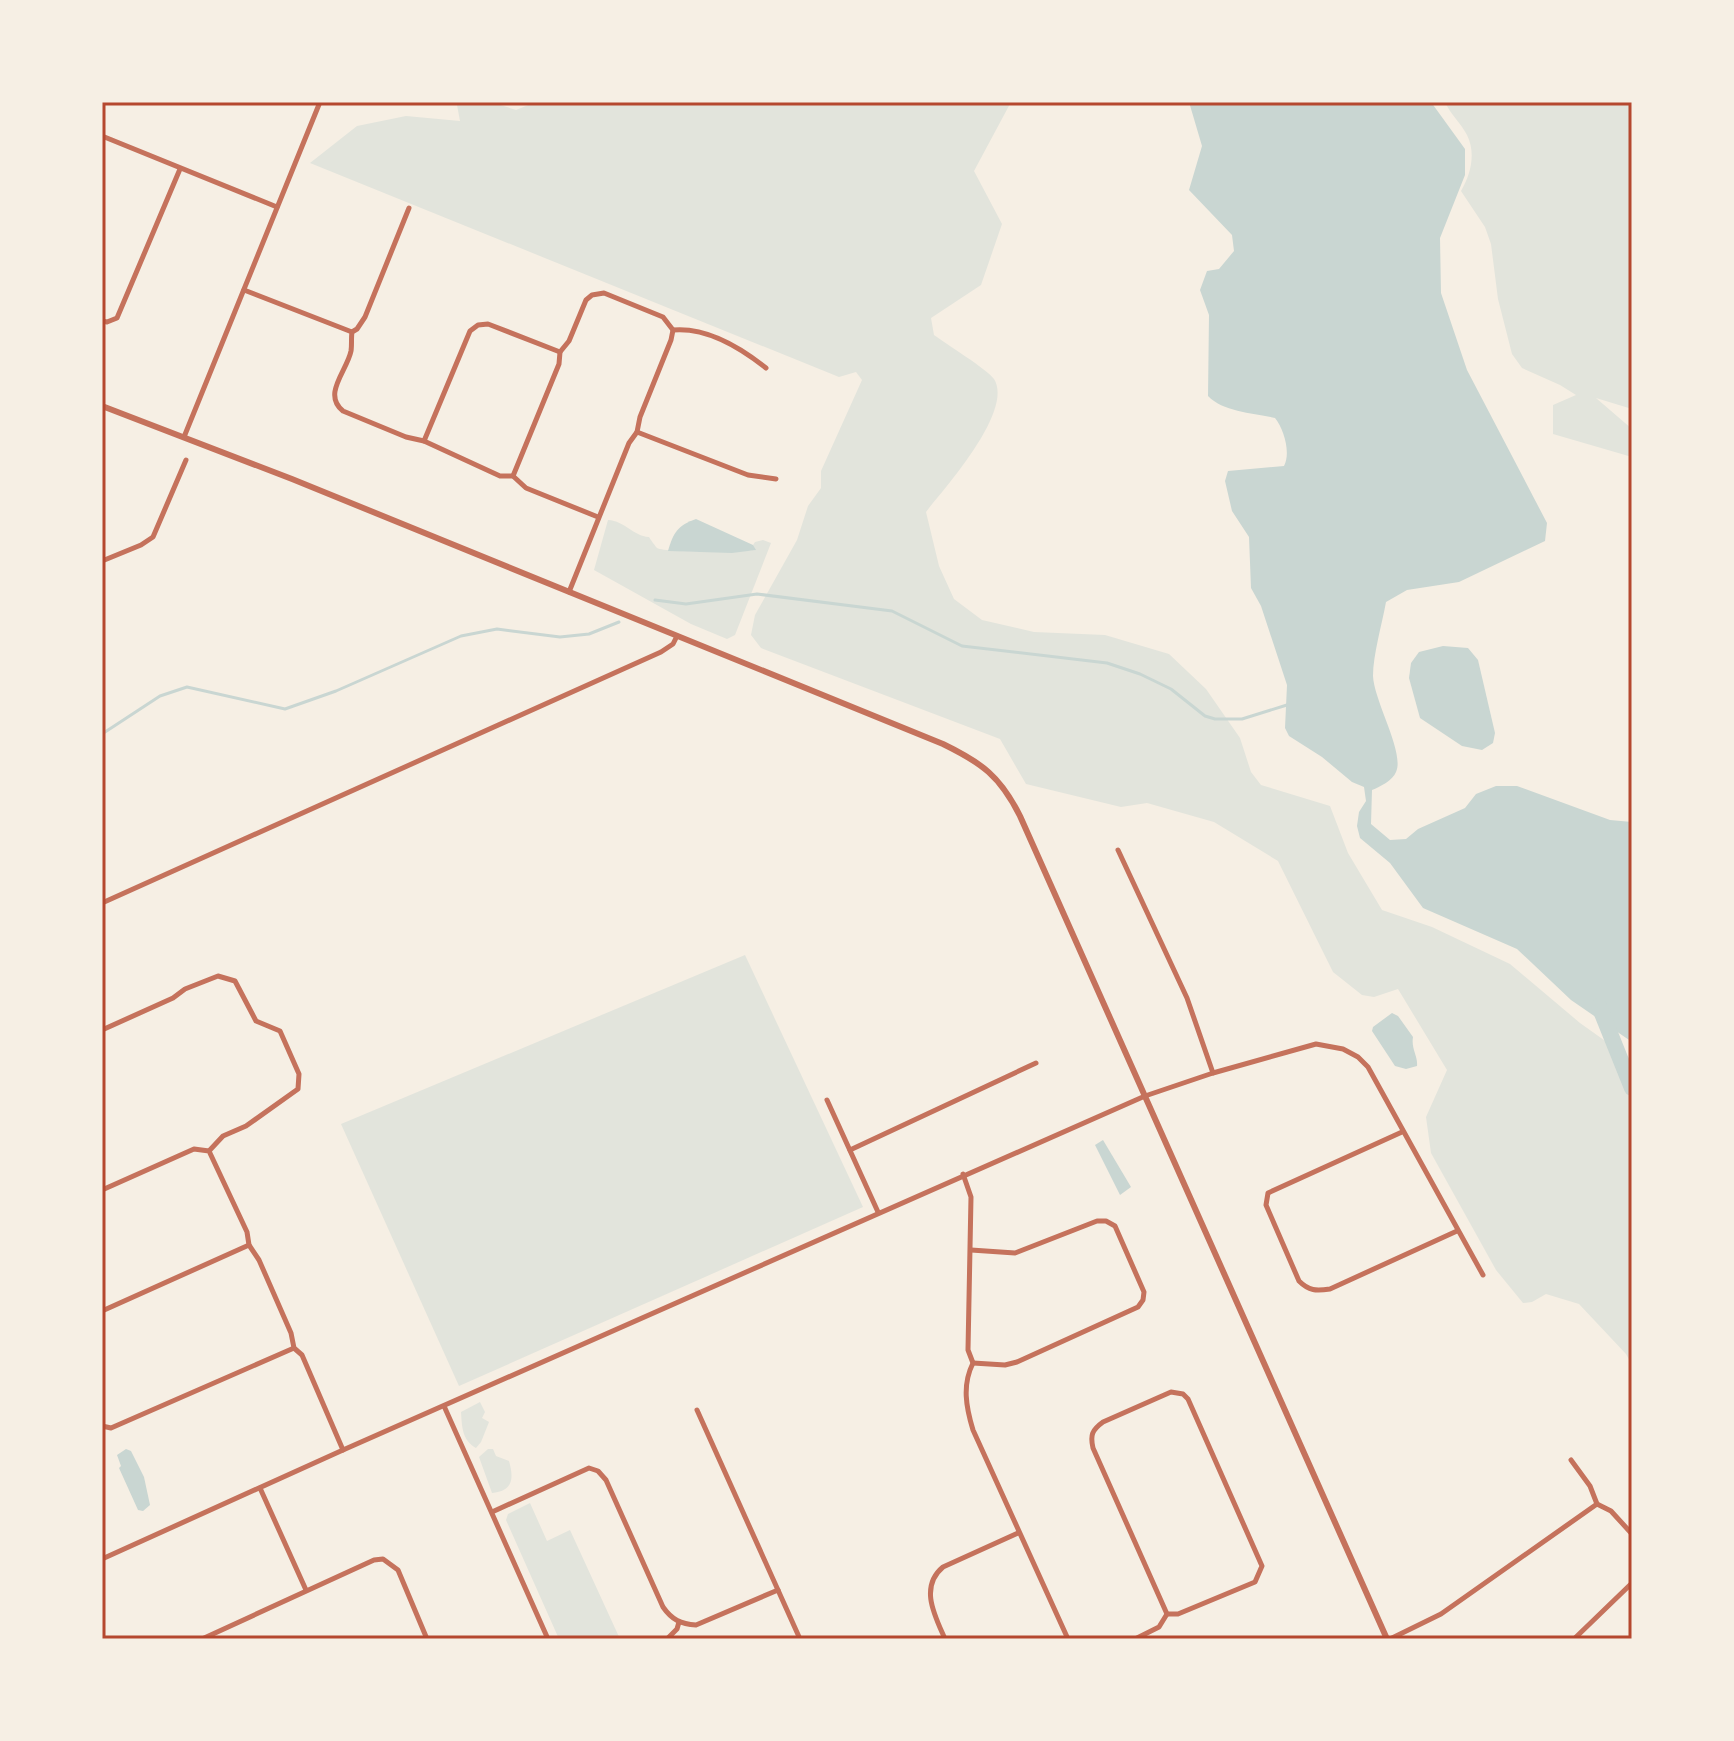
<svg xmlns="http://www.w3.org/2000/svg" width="1734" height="1741" font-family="'Sofia Sans Condensed',sans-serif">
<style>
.green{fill:#e2e4dc}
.water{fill:#c9d6d2}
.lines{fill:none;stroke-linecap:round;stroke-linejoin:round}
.stream{stroke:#c9d6d2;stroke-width:3}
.river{stroke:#c9d6d2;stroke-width:16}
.minor{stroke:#c5725c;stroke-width:5}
.tertiary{stroke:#c5725c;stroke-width:6}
.neatline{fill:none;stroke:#b5482f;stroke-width:3}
</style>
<rect width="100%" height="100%" fill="#f6efe4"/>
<g class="green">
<path d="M445,102H491L516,110L536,102H1011L974,171L1002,224L981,285L931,318L934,335C946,344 987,369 994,379C1014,411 945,488 926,512L939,566L954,599L982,620L1034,632L1105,635L1169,654L1206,689L1240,738L1251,772L1261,785L1330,806L1348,853L1382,910L1432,927L1510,964L1580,1023L1632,1060V1365L1626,1354L1579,1304L1546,1294L1532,1302L1523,1303L1496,1270L1431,1153L1426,1117L1447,1070L1398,989L1374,997L1362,995L1333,972L1278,861L1214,822L1147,803L1121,807L1026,784L1000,739L761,648L751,635L755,615L797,540L808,506L821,488V471L862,380L856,372L839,377L310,163L357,126L406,116L460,121L457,105Z"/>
<path d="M1445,102H1632V409L1596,398L1632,429V457L1553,434V405L1576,395L1560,385L1522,368L1512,354L1498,299L1491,244L1485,227L1461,191C1471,174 1476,153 1467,135C1461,123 1450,114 1445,102Z"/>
<path d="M608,520C625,521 633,536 649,537C650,539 656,547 657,548C666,553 742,552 755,550L753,545L755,542L763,540L771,543L735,635L727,639L691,624L594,570Z"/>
<path d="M745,955L863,1207L459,1386L341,1124Z"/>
<path d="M480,1402L485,1412L482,1418L489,1422L481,1442L476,1448C462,1440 462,1427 461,1412Z"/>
<path d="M488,1449H493L496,1456L509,1461C514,1479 513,1491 492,1493L479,1457Z"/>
<path d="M530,1503L547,1541L570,1530L620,1639H559L506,1520L508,1514Z"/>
</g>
<g class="water">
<path d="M1189,102H1431L1465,149V175L1440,238L1441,293L1467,370L1547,523L1545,541L1459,582L1407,590L1386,602C1382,624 1373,655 1373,676C1374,701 1405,753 1396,772C1393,780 1380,787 1372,790L1371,824L1390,840L1406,839L1418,829L1465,808L1476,794L1496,786H1517L1610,820L1632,822V1042L1571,1000L1517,949L1423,908L1390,863L1360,838L1357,826L1359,812L1366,801L1364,787L1352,782L1322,757L1289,736L1285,728L1287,685L1261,606L1251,588L1249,537L1232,511L1225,481L1228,471L1284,466C1291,453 1284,429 1275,418C1254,413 1223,412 1208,396L1209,315L1200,290L1207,271L1219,269L1234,251L1232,235L1189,190L1202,146Z"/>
<path d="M696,519L753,545L756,550L732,553L668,551C673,533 678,525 696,519Z"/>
<path d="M1443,646L1468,648L1478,660L1495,733L1493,743L1482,750L1462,746L1420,718L1409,678L1411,663L1419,652Z"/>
<path d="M1392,1013L1398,1016L1413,1037C1411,1049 1418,1056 1417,1066L1406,1069L1395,1066L1372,1031L1373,1027Z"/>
<path d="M1103,1140L1131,1187L1120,1195L1095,1145Z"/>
<path d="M126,1449L131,1451L144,1477L150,1505L143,1511L138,1510L119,1468L121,1466L117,1455Z"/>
</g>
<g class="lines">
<g class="stream">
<path d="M655,600L686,604L757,594L892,611L962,646L1107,663L1140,674L1171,689L1205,716L1215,719H1242L1287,705"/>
<path d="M102,734L160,696L187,687L285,709L336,691L461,636L497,629L560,637L589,634L619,622"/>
</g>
<path class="river" d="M1599,1006L1632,1088"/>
<g class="minor">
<path d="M102,136L277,207"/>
<path d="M409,208L365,317L357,329L352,332C351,338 352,345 351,351C347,371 322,394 343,411L406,437L424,441L500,476H513L526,488L598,517"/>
<path d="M244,290L352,332"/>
<path d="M102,321L107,322L117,318L180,169"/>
<path d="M673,330C706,327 741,348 766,368"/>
<path d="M637,432L748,475L776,479"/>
<path d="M184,437L320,102"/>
<path d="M424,441L470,331L478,325L488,324L560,352"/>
<path d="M513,476L559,364L560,352L569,341L586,300L592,295L604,293L663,317L673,330L671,340L640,417L637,432L629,443L569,592"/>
<path d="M102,561L141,545L153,537L186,460"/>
<path d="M1118,850L1187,998L1213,1073"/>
<path d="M102,903L661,652L673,644L677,636"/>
<path d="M102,1030L173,998L185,989L218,976L235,981L256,1021L280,1031L299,1074L298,1089L246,1126L223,1136L209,1151"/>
<path d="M827,1100L878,1212"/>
<path d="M1402,1132L1268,1193L1266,1205L1299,1281C1309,1291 1316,1291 1330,1289L1457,1231"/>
<path d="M850,1150L1036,1063"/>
<path d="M963,1174L971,1197L968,1350L973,1363C962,1385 966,1407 973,1430L1068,1639"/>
<path d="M102,1190L194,1149L209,1151L247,1232L249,1245L259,1260L291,1333L294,1348L302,1355L343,1450"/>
<path d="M971,1250L1015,1253L1097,1221H1106L1115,1226L1144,1292L1143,1300L1138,1307L1017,1362L1005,1365L973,1363"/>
<path d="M102,1311L249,1245"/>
<path d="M1171,1392L1183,1394L1188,1399L1262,1566L1255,1582L1178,1614H1167L1093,1448C1090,1435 1092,1430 1103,1422Z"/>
<path d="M444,1406L548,1639"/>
<path d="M697,1410L800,1639"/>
<path d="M102,1426L111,1428L294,1348"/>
<path d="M1571,1460L1590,1486L1597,1504L1611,1511L1632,1534"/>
<path d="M260,1488L306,1590"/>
<path d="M492,1512L589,1468L598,1471L606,1480L663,1607C672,1620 681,1624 696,1625L778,1590"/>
<path d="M102,1559L343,1450L1145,1096L1213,1073L1316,1044L1343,1049L1358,1057L1368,1067L1483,1275"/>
<path d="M202,1639L374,1560L383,1559L398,1570L427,1639"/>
<path d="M667,1639L677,1629L679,1622"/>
<path d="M945,1639C935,1616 919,1587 943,1567L1018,1533"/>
<path d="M1135,1639L1159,1627L1167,1614"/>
<path d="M1390,1639L1441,1614L1597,1504"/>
<path d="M1574,1639L1632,1583"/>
</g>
<path class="tertiary" d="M102,406L292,479L943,744C982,763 1000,776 1020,816L1387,1639"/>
</g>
<rect width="1734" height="1741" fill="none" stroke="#f6efe4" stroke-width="208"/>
<rect x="104" y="104" width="1526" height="1533" class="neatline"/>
</svg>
